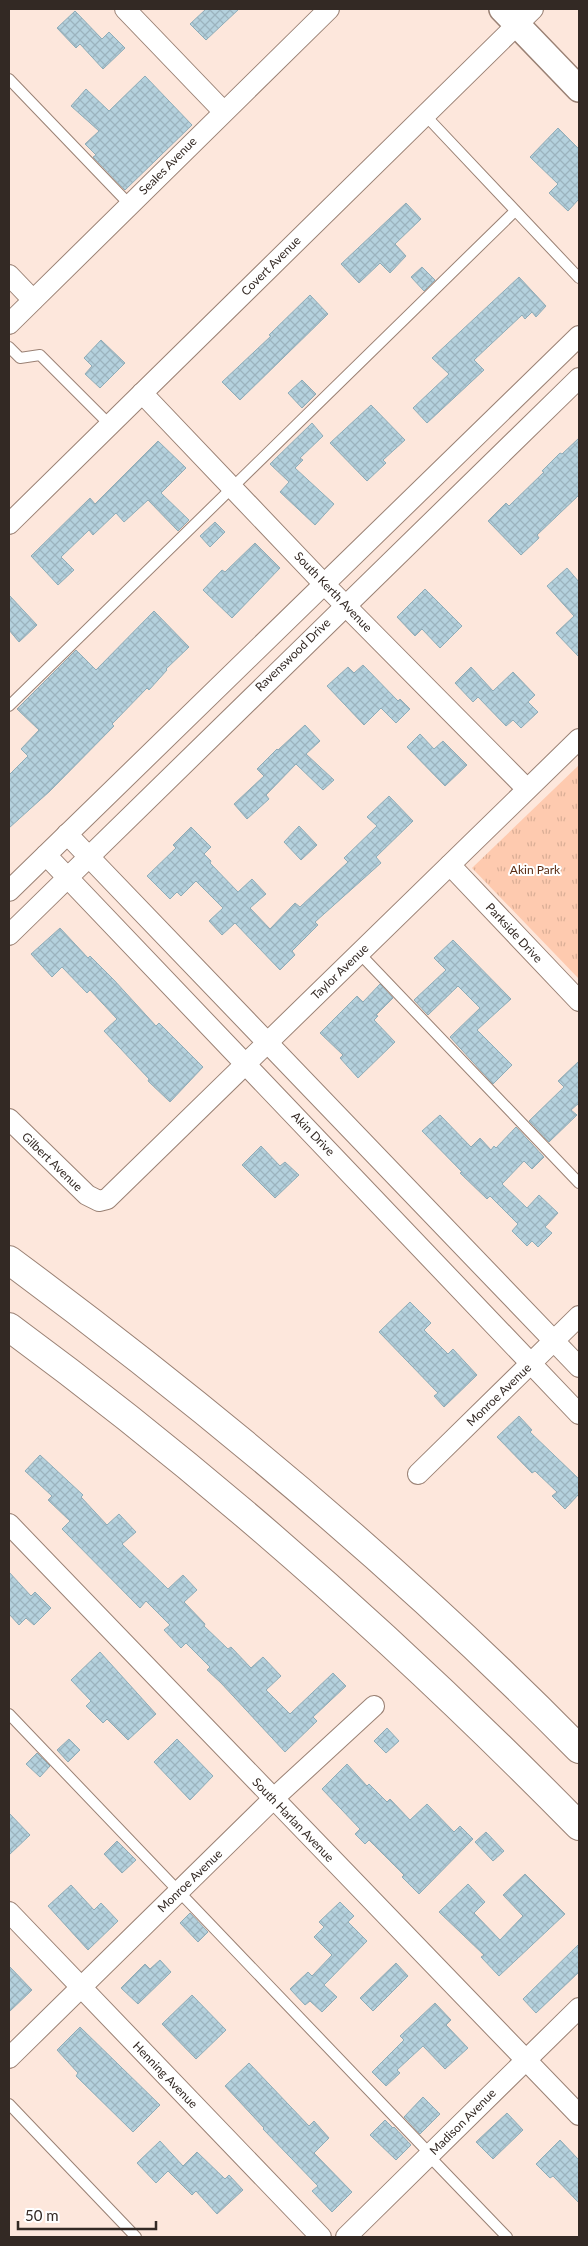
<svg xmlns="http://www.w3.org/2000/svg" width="588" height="2246" font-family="Lato,sans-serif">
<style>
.grass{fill:url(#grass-tufts)}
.building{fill:url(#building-cross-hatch);stroke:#8facb7}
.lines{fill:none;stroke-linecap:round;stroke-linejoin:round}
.service-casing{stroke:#9a8174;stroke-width:12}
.minor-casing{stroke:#9a8174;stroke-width:22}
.tertiary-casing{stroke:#9a8174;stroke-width:28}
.trunk-casing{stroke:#9a8174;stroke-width:30}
.service{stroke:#fff;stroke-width:10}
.minor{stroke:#fff;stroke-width:20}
.tertiary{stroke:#fff;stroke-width:25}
.trunk{stroke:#fff;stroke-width:28}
.labels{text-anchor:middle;stroke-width:4;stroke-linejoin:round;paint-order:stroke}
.street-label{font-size:12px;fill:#332924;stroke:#fff}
.park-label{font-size:12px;fill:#5a2d13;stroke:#fff}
</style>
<defs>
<pattern id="grass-tufts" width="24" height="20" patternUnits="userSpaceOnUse" patternTransform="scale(1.25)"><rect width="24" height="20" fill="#fecaaf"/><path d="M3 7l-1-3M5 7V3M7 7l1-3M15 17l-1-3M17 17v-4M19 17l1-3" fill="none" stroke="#daae96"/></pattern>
<pattern id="building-cross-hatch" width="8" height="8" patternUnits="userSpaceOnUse" patternTransform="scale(1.25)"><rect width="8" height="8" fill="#b4d1dd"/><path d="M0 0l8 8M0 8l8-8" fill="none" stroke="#9bb3be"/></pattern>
</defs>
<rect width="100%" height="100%" fill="#fde7dc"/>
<path class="grass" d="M579,765V979L472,868Z"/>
<g class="building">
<path d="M206,9H239L206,40L190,24Z"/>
<path d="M75,11L102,39L109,32L125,48L103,69L80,44L76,48L57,28Z"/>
<path d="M145,76L192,125L125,190L93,157L96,155L85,144L99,131L71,106L86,89L109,111Z"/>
<path d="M558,128L579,149V199L568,211L549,193L558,184L530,157Z"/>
<path d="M406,203L421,219L395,244L406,256L390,273L380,263L359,283L341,264Z"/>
<path d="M422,267L435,280L424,291L411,277Z"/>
<path d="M519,277L546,306L536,317L532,312L525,319L522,315L474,360L484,370L427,423L413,408L449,374L432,358Z"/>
<path d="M310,295L328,314L240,400L222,382L271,336L269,335Z"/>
<path d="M101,340L125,363L100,388L85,374L92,366L84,358Z"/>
<path d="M302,380L316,394L302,408L288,393Z"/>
<path d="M371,405L405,440L383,460L386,463L367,481L330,443Z"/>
<path d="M312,423L323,436L300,458L303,460L295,468L334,504L315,525L280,492L289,482L270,464Z"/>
<path d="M579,438V495L537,535L539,538L521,555L488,521L506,503L509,506L544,472L542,471L560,453L562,454Z"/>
<path d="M158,441L186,468L161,493L189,520L178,531L148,500L124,522L116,513L93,535L89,530L61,557L74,570L58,585L31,556L90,498L95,504Z"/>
<path d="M215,522L225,532L210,547L200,536Z"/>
<path d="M255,543L280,568L232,618L203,590L222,570L225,572Z"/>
<path d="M567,568L579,582V657L556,633L574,616L547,586Z"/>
<path d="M425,589L462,626L440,648L422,629L415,636L397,617Z"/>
<path d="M9,595L37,625L19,642L9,630Z"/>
<path d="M154,611L189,647L166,669L167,670L149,690L147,688L112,724L114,726L50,791L9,828V775L28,756L21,749L39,730L17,709L76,650L96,670Z"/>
<path d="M363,665L398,701L400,699L410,709L396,723L381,708L364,725L327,686L348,667L354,673Z"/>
<path d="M471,667L493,691L513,672L535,695L528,702L538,712L521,728L513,720L506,726L478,697L473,702L455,683Z"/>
<path d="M305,725L320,741L306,754L334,780L323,790L296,764L266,795L269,799L247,819L234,804L264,776L257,769L277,749L278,750Z"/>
<path d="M420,734L434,749L443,741L467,765L445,786L407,747Z"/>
<path d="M389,796L413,821L376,857L381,863L315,922L318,925L292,951L295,955L280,970L235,923L222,935L209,921L223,908L196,881L181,896L177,892L170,899L147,876L176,848L173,845L191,827L211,847L204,854L211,861L210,863L238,892L252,879L266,894L250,908L270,929L295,903L300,907L348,862L344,858L377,826L367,817Z"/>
<path d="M299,826L317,845L301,860L284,842Z"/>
<path d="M60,928L88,958L90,956L114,980L156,1026L159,1023L203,1067L170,1102L148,1081L149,1079L104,1031L117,1019L90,990L87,993L62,967L52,977L31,954Z"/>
<path d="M453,940L511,999L477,1030L512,1065L493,1084L450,1037L480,1008L458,986L428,1015L414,1000L446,970L434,958Z"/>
<path d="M380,984L393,998L376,1015L378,1016L374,1020L395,1042L358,1078L340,1058L343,1055L320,1033L357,996L363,1002Z"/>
<path d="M579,1061V1103L571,1110L577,1115L549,1142L529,1121L564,1087L558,1081Z"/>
<path d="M440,1115L471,1147L480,1138L491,1150L494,1146L496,1148L516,1127L544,1157L532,1169L524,1161L502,1184L527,1208L539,1195L558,1213L545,1227L552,1233L538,1247L532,1241L527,1246L512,1231L518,1224L490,1196L487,1199L460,1173L462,1172L422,1131Z"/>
<path d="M261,1146L280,1166L285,1162L299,1175L275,1198L242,1165Z"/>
<path d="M410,1302L431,1323L424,1330L448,1354L453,1349L477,1375L444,1407L434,1396L438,1393L379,1332Z"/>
<path d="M519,1416L532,1430L530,1432L579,1479V1494L565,1509L552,1496L557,1492L535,1471L532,1473L497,1437Z"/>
<path d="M40,1455L83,1495L81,1497L107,1525L119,1514L136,1532L122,1544L168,1589L183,1575L197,1590L184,1602L205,1624L204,1626L228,1649L231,1647L251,1668L263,1657L281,1676L266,1690L290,1714L333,1673L346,1686L313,1717L317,1721L285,1752L221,1683L207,1670L210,1667L186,1643L181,1648L164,1630L170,1625L146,1601L140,1608L62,1529L70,1521L48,1500L52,1496L25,1471Z"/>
<path d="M9,1572L31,1596L35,1592L51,1608L34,1625L26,1618L19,1625L9,1614Z"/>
<path d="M100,1652L156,1714L128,1740L107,1719L103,1723L86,1706L91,1701L71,1680Z"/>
<path d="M387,1728L399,1741L386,1753L374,1741Z"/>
<path d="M69,1739L80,1750L68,1762L57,1750Z"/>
<path d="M177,1739L213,1776L190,1800L154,1762Z"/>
<path d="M37,1753L50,1766L40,1777L26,1764Z"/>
<path d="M347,1764L367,1786L369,1784L387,1802L390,1799L410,1820L427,1804L454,1832L460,1826L473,1839L419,1894L402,1877L404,1875L369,1840L365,1844L355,1834L360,1829L322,1789Z"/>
<path d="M9,1813L30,1835L9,1855Z"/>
<path d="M486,1832L504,1851L493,1861L475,1842Z"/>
<path d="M117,1841L136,1860L122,1873L104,1854Z"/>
<path d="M525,1874L565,1914L499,1976L481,1957L484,1955L439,1912L468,1884L485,1902L474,1913L500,1940L523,1916L503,1895Z"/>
<path d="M71,1885L94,1910L101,1903L118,1921L88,1950L48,1906Z"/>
<path d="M340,1902L354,1916L348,1922L367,1941L324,1985L337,1997L322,2012L310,2001L305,2005L290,1989L308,1972L312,1976L332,1955L314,1937L324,1927L319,1922Z"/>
<path d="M190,1913L208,1932L198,1942L180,1923Z"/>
<path d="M579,1944V1972L536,2013L523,1999Z"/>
<path d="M160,1960L171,1972L138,2004L121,1988L145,1964L150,1969Z"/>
<path d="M396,1963L408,1976L373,2011L360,1998Z"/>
<path d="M9,1966L32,1990L9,2012Z"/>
<path d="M192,1995L226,2030L196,2059L162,2024Z"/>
<path d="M435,2003L451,2020L446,2025L468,2048L445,2069L423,2046L397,2070L400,2073L386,2086L372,2072L404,2040L400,2036Z"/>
<path d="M80,2027L160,2105L133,2132L76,2076L78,2073L57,2050Z"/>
<path d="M249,2063L309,2126L314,2121L329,2138L314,2153L352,2192L332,2212L312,2191L318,2186L263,2129L264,2128L225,2086Z"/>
<path d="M423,2097L440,2114L420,2134L404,2117Z"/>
<path d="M507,2113L523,2130L493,2159L476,2142Z"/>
<path d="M385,2120L393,2128L394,2127L411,2145L396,2160L370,2135Z"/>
<path d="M560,2140L579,2160V2203L553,2176L550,2178L536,2164Z"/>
<path d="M160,2141L183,2166L197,2152L225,2179L229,2175L243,2190L217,2214L196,2191L192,2195L168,2171L156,2183L137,2163Z"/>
</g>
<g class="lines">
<defs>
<g id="service">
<path d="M9,79L130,205"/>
<path d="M425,115L579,278"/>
<path d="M9,347L20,358L40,355L110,425"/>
<path d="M9,706L515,211"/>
<path d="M359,953L579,1183"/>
<path d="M9,1714L430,2154"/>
<path d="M9,2104L136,2237"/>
<path d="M429,2156L507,2237"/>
</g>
<g id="minor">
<path d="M125,9L223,111"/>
<path d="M9,275L33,300"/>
<path d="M9,324L329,9"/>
<path d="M142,393L323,583L527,789"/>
<path d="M9,524L533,9"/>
<path d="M67,834L579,1367"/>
<path d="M46,855L579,1414"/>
<path d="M450,865L579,1001"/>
<path d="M9,891L579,336"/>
<path d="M9,935L579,378"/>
<path d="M9,1119L87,1195L99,1201L107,1199L579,739"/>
<path d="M418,1474L579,1316"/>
<path d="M9,1524L579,2115"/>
<path d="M9,1912L321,2237"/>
<path d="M9,2058L273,1799L374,1706"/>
<path d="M346,2237L579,2008"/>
</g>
<path id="tertiary" d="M502,9L579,89"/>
<g id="trunk">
<path d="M9,1260C210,1409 404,1571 579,1749"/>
<path d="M9,1327C213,1477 402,1646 579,1826"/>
</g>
</defs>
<use href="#service" class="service-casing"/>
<use href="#minor" class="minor-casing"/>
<use href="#tertiary" class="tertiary-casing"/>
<use href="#trunk" class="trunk-casing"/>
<use href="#service" class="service"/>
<use href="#minor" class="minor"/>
<use href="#tertiary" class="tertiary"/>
<use href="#trunk" class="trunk"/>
</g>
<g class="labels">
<g class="street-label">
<text transform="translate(168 166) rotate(-45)" y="4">Seales Avenue</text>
<text transform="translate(271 266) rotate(-45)" y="4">Covert Avenue</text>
<text transform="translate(333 592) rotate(46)" y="4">South Kerth Avenue</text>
<text transform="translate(293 655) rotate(-44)" y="4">Ravenswood Drive</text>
<text transform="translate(514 933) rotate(47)" y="4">Parkside Drive</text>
<text transform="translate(340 972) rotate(-44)" y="4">Taylor Avenue</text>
<text transform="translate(313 1134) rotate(46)" y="4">Akin Drive</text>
<text transform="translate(52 1162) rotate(44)" y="4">Gilbert Avenue</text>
<text transform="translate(499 1395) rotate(-44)" y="4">Monroe Avenue</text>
<text transform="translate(293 1820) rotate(46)" y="4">South Harlan Avenue</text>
<text transform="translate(190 1881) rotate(-44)" y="4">Monroe Avenue</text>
<text transform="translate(165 2075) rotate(46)" y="4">Henning Avenue</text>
<text transform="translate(463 2122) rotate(-45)" y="4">Madison Avenue</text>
</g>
<g class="park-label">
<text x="535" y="874">Akin Park</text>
</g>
</g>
<rect width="588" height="2246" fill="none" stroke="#332924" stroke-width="20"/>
<path d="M18 2221v8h138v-8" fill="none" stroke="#332924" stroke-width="2.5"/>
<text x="25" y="2221" font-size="15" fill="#332924" stroke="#ffffff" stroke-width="4" paint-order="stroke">50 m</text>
</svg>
